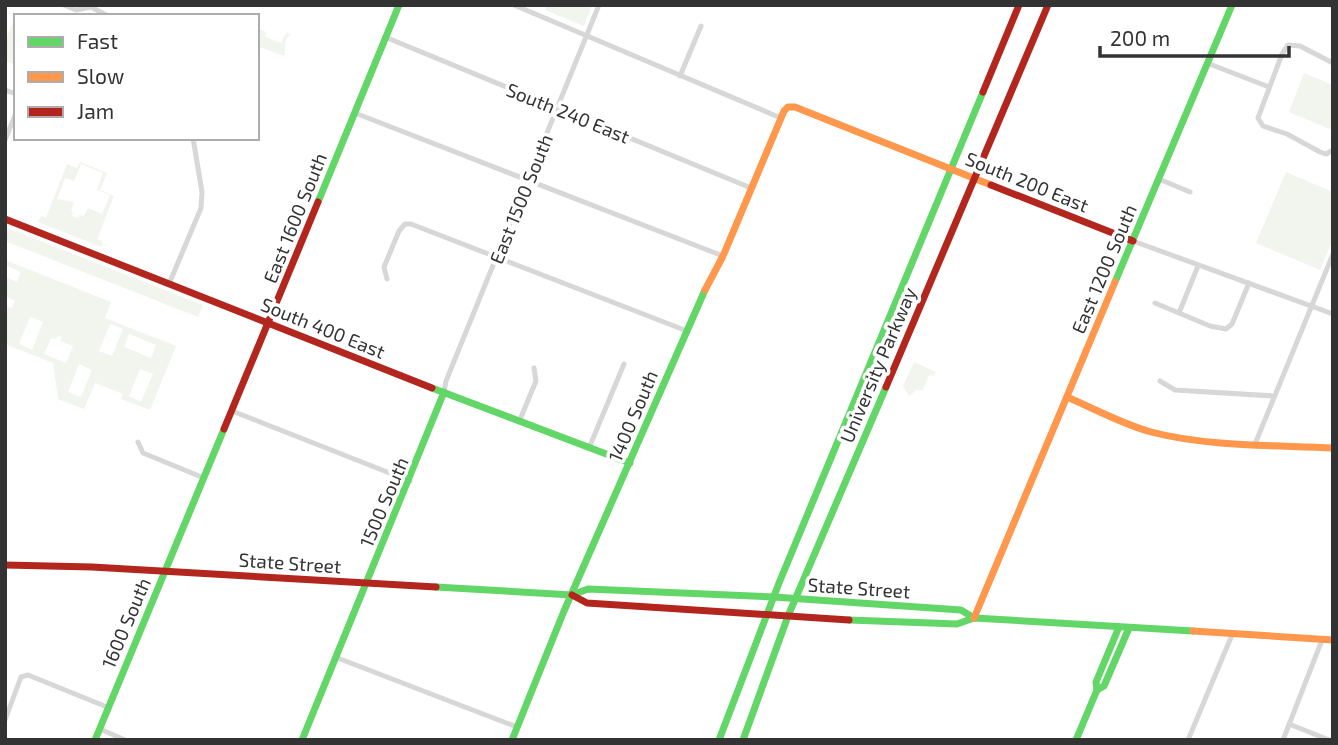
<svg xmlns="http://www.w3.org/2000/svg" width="1338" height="745" font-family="'Exo 2',sans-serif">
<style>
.green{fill:#f1f5ed;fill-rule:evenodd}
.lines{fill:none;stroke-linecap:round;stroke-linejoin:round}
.street{stroke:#d7d7d7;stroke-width:5}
.fast{stroke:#63d668;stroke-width:7}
.slow{stroke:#ff974d;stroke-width:7}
.jam{stroke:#b3261e;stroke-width:7}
.labels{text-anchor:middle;stroke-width:7;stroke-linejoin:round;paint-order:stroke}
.street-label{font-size:19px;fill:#333;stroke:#fff}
</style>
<rect width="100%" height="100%" fill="#fff"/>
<g class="green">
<path d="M547,5H592L584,26L545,10Z"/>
<path d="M14,20L16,21V65L5,61V41Z"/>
<path d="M257,28L266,32L265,37L281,43L286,33L291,34L286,39L284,56L257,46Z"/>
<path d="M1304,73L1333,85L1332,130L1289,112Z"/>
<path d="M80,162L107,173L100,190L114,196L97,239L103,242L101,247L38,222L41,216L46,218L67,164L77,168ZM81,164L103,173L97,190L110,195L102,214L88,208L84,216L80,215L78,218L72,216L73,212L71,211L74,202L57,199L65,178L74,181Z"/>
<path d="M1286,172L1333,192V239L1320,270L1256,243Z"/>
<path d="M5,227L203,305L198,317L5,241Z"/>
<path d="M5,260L111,302L105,318L176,346L150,410L121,399L123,394L95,383L84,409L58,399L53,363L5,344V306L12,308L15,301L5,296V277L17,282L21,272L7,266L5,269ZM30,317L43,322L32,350L19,344ZM110,324L123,329L112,356L99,351ZM129,334L156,345L151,358L124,347ZM57,336L62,337L60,341L73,346L66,363L44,354L51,338L56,339ZM79,364L92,370L81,397L68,392ZM140,369L153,374L141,402L129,396Z"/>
<path d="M914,362L936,372L934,376L929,375L923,390H916L909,396L903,386Z"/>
</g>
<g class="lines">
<g class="street">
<path d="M64,5L76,10L91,7L108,16"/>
<path d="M514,5L781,118"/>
<path d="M1330,5L1333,6"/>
<path d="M385,37L751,188"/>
<path d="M1207,63L1269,87"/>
<path d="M1333,63L1300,46L1288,45L1282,54L1258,118L1263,126L1287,134L1320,152L1326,154L1333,150"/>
<path d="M680,76L701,26"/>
<path d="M5,90L16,94"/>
<path d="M355,113L723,256"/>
<path d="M5,140L16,113"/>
<path d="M1159,179L1190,192"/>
<path d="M1133,241L1333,314"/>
<path d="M387,279L384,267L399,231L405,224H411L687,331"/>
<path d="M169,284L201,208L202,192L193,138"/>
<path d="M1155,303L1210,326L1226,329L1232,324L1249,283"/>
<path d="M1179,313L1198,266"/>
<path d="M1160,381L1175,390L1274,396"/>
<path d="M444,392L446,381L599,5"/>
<path d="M232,411L410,481"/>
<path d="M519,422L536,381L534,368"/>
<path d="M138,442L143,453L204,478"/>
<path d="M1255,444L1333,254"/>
<path d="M589,448L624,364"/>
<path d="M335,657L517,727"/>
<path d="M5,720L21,677L28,675L107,707"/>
<path d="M1289,724L1329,740"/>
<path d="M100,729L125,740"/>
<path d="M1188,740L1232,635"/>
<path d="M1283,740L1322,640"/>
</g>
<g class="fast">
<path d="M318,202L399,5"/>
<path d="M1115,282L1232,5"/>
<path d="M432,388L630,463"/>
<path d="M436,587L572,595L588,589L774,597L961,610L974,618"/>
<path d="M849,620L957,624L974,618L1193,631"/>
<path d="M1097,690L1104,686L1129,628"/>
<path d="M95,740L224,429"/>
<path d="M302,740L444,392"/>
<path d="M512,740L564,611L705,290"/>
<path d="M719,740L779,583L983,92"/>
<path d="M743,740L788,616L886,387"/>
<path d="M1076,740L1097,690L1096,682L1119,627"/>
</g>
<g class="slow">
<path d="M705,290L723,256L784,111L788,107H795L991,185"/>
<path d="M1067,397C1095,409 1122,424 1151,432C1210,447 1273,445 1333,448"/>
<path d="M974,618L1115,282"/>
<path d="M1193,631L1333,640"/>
</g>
<g class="jam">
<path d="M983,92L1019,5"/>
<path d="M991,185L1133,241"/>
<path d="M5,219L432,388"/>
<path d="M886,387L1048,5"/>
<path d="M224,429L318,202"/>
<path d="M5,565L92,567L436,587"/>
<path d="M572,595L587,603L849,620"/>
</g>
</g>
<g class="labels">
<g class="street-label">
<text transform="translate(568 113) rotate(22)" y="7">South 240 East</text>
<text transform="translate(1027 182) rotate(22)" y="7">South 200 East</text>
<text transform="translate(521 199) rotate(-68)" y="7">East 1500 South</text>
<text transform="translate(295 218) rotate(-68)" y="7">East 1600 South</text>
<text transform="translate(1104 269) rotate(-67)" y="7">East 1200 South</text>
<text transform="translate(323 328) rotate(22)" y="7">South 400 East</text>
<text transform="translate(878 365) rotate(-67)" y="7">University Parkway</text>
<text transform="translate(633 416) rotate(-67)" y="7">1400 South</text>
<text transform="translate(384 502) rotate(-67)" y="7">1500 South</text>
<text transform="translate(290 563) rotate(4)" y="7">State Street</text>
<text transform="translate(859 588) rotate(4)" y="7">State Street</text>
<text transform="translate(126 623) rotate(-67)" y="7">1600 South</text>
</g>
</g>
<rect width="1338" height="745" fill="none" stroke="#333333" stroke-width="14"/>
<rect x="14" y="14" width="245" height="126" fill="#ffffff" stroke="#adadad" stroke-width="2"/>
<rect x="28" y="37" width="35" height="10" fill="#63d668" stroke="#adadad" stroke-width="2"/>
<text x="77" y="49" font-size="21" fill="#333333">Fast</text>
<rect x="28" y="72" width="35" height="10" fill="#ff974d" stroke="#adadad" stroke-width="2"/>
<text x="77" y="84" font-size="21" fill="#333333">Slow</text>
<rect x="28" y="107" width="35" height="10" fill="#b3261e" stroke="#adadad" stroke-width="2"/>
<text x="77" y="119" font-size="21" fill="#333333">Jam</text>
<path d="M1100 46v10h189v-10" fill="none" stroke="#333333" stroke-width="3.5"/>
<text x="1110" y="46" font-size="21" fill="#333333" stroke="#ffffff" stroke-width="5" paint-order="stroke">200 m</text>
</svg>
